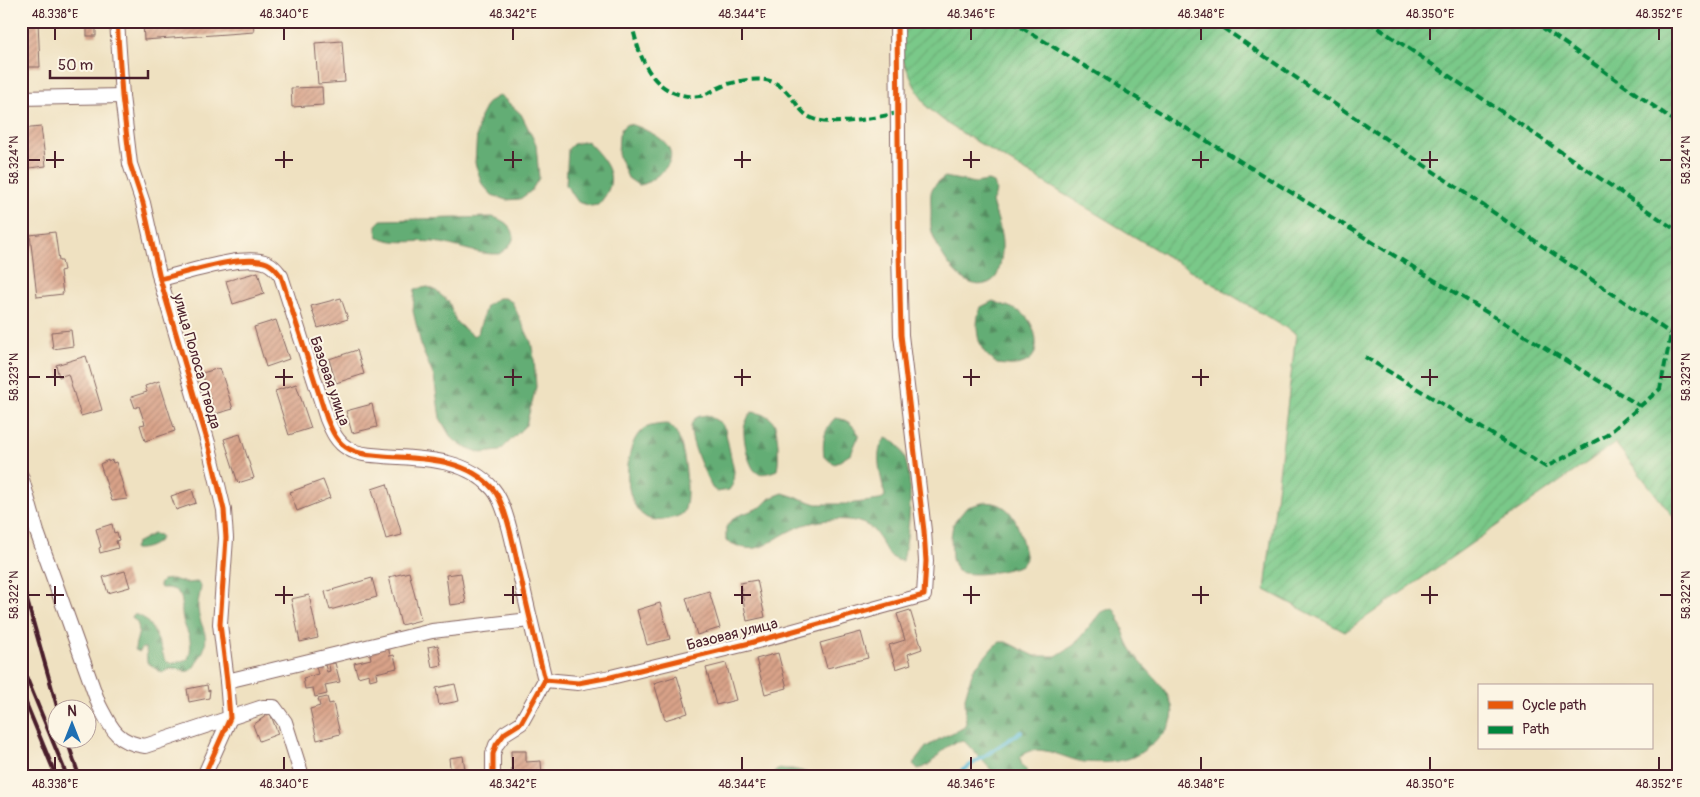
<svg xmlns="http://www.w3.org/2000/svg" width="1700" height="797" font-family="Pangolin,sans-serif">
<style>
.forest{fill:url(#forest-firs);stroke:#566650}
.garden{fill:url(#garden-furrows);stroke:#62745a}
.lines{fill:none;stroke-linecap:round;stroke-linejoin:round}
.stream{stroke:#5bbcd9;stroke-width:4}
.building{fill:url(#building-hatch)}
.minor-casing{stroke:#846360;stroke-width:16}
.minor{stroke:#fff;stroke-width:14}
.rail{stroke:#4a1f2b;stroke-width:4}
.quiet{stroke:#00873e;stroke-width:4;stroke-dasharray:8 4;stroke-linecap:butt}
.cycleway-casing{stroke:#fcf5e5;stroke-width:8}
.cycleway{stroke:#e8590c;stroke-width:5}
.ticks{fill:none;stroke:#4a1f2b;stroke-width:2}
.labels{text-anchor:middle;stroke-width:4;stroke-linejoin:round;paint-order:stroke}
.street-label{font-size:15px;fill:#4a1f2b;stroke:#fcf5e5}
.neatline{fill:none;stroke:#4a1f2b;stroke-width:2}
.ticks-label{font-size:12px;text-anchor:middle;fill:#4a1f2b}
</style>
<defs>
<pattern id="forest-firs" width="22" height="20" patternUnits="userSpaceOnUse" patternTransform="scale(1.25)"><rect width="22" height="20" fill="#63ad75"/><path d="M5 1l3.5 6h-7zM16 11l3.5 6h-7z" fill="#548c60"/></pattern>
<pattern id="garden-furrows" width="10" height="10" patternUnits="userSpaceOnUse" patternTransform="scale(1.25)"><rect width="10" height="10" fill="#7ac989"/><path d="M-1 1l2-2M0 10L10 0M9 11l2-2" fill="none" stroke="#6bac76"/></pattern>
<pattern id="building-hatch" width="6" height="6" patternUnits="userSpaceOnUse" patternTransform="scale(1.25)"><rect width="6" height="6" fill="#d9a389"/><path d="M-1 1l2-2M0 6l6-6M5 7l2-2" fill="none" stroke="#b28470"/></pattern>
</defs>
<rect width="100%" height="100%" fill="#fcf5e5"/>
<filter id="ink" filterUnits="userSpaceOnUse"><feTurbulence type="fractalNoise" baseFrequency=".02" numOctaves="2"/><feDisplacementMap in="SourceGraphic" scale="10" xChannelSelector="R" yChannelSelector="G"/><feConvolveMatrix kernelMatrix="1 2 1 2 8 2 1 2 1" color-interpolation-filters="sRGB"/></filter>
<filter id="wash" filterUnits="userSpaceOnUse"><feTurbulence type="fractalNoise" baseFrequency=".0096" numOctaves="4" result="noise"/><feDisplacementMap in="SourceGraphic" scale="20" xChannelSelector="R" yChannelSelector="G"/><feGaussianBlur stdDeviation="1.12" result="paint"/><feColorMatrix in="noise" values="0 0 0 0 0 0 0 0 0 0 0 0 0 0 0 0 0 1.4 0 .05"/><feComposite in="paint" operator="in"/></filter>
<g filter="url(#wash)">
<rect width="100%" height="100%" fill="#efe1c1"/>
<g class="forest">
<path d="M500,95L521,114L536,144L539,178L531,191L520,199L506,200L492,195L482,184L475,163L477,132L480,117L488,102Z"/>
<path d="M627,124C636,125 642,128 649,132C671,142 680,158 658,175C651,180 646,185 638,185L628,178L618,154L619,135L622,128Z"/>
<path d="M587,141C608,163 622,179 598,205L591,206L578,202L566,185L568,149L573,144Z"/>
<path d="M945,177L975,183L988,181L994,183C997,191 996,195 992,202C995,212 1000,224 1001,235C1003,245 1002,256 1000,265C998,274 997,279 988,283C963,294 938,252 932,232C930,226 931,219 931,213C931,192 927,189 945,177Z"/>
<path d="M492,217C504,219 522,232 509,246C507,249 503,251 499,254C475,255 456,244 433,242C413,240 397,245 378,237L376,231V225L381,220Z"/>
<path d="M428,287L435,290L449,302L456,322L473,336L478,333L486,306L498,298H505L512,302L531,342L534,358L536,387L526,425L500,451L481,453L460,445L450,436L440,418L434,377L422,349L413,311L415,289Z"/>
<path d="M993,301C1003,305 1014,308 1022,313C1035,322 1043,352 1028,361C1018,367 1007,365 997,364C992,360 986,355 983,350C976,339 975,319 981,307Z"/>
<path d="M752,412C776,415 776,424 778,445C778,454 779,462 777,470C772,472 764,475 758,473C749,470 743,439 744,429C745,422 748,417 752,412Z"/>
<path d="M707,415L721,423L725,429L734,471L733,484L729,490L717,492L712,488C706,475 684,432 693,421C696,416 701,416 707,415Z"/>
<path d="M835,418C847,419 853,424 859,435L851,454L835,464L824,457C822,442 824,429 835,418Z"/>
<path d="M668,424C674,428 677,433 679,439C685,451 692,505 682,514C678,517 672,518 668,519C620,533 618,444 645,428C652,425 661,424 668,424Z"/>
<path d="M886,438C890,440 896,442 899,446C917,473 909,530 903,561C886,561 883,540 873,530C862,519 843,519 829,520C820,521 807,523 799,527C769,538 760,561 726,540V527L735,517L761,507L770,498L783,493L817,504H846L880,500L885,496C882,479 872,451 886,438Z"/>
<path d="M986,502C991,503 997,503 1002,506C1019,515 1022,542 1026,559L1022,565C1005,571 974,578 957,571L952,559L951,537L953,524L967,507Z"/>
<path d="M153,534L159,535L161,538C156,546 143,550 134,549L136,543Z"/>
<path d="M172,579L187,583L197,582L201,585C201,593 197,601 198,609C200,629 213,636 200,657C197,661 195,667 191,670C184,675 175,663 162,673L147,662L146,648H142L140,652L135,650C135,638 145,627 132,618L133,615C145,612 155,633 159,643C163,649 162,657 167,662L174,663L188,659C196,637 183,631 182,613C181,607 184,601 179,594C175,588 168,588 161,588L159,584L163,580Z"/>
<path d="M1113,608C1122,620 1123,635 1130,647C1141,668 1165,682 1172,706C1175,718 1169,729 1161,736C1150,746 1137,758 1123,760C1111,763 1096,763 1084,762C1066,760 1034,739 1020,758L1022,765L1031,776H997L964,741C960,742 955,742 952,744C938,750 934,767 918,769L913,764L926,747L943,737L963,728L966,723L965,697L973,670L994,646L1000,642H1006L1035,656H1056L1074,645L1101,612Z"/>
<path d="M779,769H792L824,776H769Z"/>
</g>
<path class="garden" d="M897,21H1679V524L1615,443L1345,632L1265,590L1296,334L949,125L927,107L914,85L899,51Z"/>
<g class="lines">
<path class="stream" d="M954,776L1021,732"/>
</g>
<g id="blocks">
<g class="building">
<path d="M21,21H38L40,67H27L28,73L21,74Z"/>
<path d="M143,21H253L254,32L144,40Z"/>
<rect x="87" y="23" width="9" height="13"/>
<path d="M342,41L345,82L318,84L315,43Z"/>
<path d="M322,87L323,105L292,107L291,88Z"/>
<path d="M41,127L46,166L21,169V129Z"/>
<path d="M55,232L59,261H62L64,270L60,271L63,294L37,297L30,235Z"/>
<path d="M258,272L264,294L233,304L226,281Z"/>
<path d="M341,298L348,319L318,328L311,306Z"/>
<path d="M276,320L289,359L266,367L254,327Z"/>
<path d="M71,330L73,346L53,349L51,332Z"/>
<path d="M357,350L364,374L336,383L329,359Z"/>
<path d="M86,356L102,410L81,416L68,374L59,377L56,365Z"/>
<path d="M220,368L233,409L215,414L202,373Z"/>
<path d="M159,381L175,431L145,441L140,425L145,424L139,406L135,408L131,397L147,392L145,386Z"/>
<path d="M296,384L311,428L289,435L275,391Z"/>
<path d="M372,404L377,427L352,433L346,411Z"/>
<path d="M240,434L254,478L238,483L224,439Z"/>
<path d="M108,460V462L112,460L113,463L116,462L127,499L112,501L100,464Z"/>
<path d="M323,480L330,498L297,511L290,492Z"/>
<path d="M387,484L402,535L386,539L372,489Z"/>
<path d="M192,489L196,503L176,510L171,496Z"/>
<path d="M112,524L114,533L117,532L119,540L116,541L118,548L100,553L99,548L101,547L96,529Z"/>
<path d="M125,571L130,587L108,593L103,577Z"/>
<path d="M409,572L421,620L401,625L389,577Z"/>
<path d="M461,573L466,603L450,605L446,575Z"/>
<path d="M372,578L377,597L330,610L325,592Z"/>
<path d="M757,580L765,617L747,621L740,583Z"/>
<path d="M709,591L720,628L697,635L686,598Z"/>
<path d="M309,595L318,638L300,642L291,599Z"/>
<path d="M660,603L670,639L647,645L637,610Z"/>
<path d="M910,610L922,649L908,654L911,664L896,669L889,645L905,640L897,614Z"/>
<path d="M861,632L868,658L827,668L820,643Z"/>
<path d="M388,645L390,656L394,655L397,668L376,673L377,678L370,680L369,674L358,677L354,663L371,659L369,649Z"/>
<path d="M438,645L442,665L432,667L428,647Z"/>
<path d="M778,653L787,688L765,694L756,659Z"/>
<path d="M335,663L340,682L325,685L327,694L315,697L313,688L305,689L303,678L318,674L316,667L325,665L327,672L330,671L329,664Z"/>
<path d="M726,663L736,700L716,705L706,668Z"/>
<path d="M677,676L688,713L665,720L654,683Z"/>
<path d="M455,684L459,701L439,705L436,688Z"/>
<path d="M207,685L208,691L210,690L209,698L189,702L187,689Z"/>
<path d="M327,697L329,704L333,703L340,734L317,740L310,709L320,706L318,699Z"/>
<path d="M270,713L278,734L259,741L253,725Z"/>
<path d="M511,751H526V762L541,761L542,776H512Z"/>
<path d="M463,756L466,776H451L449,758Z"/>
</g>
</g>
</g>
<g filter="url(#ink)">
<use href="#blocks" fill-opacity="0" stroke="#846360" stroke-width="1"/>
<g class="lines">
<defs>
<g id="minor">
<path d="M117,21L122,96L130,164L143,203L160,279L208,443L224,510L226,538L220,624L227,681L230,718L204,776"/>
<path d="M21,98L122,96"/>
<path d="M160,279C186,273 244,253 267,263C274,266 277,271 281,276L327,419C332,431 337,443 349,449C359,455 372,455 383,456C421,459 465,457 493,489C508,506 516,560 522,583C529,616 537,648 545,680L521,723L505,733L496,745L493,754V776"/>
<path d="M21,476L37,532L99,705C111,728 117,743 145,746L263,707H274L285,722L302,776"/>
<path d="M545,680L578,683L611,677L750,643L924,595L926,561L924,531L901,335L899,251L897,21"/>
<path d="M227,681L432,631L530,620"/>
</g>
</defs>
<use href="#minor" class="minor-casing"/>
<use href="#minor" class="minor"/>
<g class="rail">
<path d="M21,579L58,710"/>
<path d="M21,664L67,776"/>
<path d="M21,691L56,776"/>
<path d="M67,740L79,776"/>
</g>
<g class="quiet">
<path d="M631,21C638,50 646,84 678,94C685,96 693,97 700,96C711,93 721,85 732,83C743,80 759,78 770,81C785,85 793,101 803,112C821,132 874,117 899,113"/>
<path d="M1011,21L1640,406"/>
<path d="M1213,21L1670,333"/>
<path d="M1368,21L1679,232"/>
<path d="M1533,21L1679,124"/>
<path d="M1365,357L1546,467L1607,435L1660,389L1679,294"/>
</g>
<defs>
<g id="cycleway">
<path d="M117,21L122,96L130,164L143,203L160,279L208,443L224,510L226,538L220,624L227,681L230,718L204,776"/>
<path d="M160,279C186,273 244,253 267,263C274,266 277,271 281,276L327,419C332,431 337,443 349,449C359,455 372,455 383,456C421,459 465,457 493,489C508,506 516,560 522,583C529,616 537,648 545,680L521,723L505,733L496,745L493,754V776"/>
<path d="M545,680L578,683L611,677L750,643L924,595L926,561L924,531L901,335L899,251L897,21"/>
</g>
</defs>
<use href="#cycleway" class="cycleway-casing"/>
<use href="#cycleway" class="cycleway"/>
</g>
</g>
<path class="ticks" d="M55,28V40M284,28V40M513,28V40M742,28V40M971,28V40M1201,28V40M1430,28V40M1659,28V40M55,151V168M284,151V168M513,151V168M742,151V168M971,151V168M1201,151V168M1430,151V168M28,160H40M46,160H64M275,160H293M504,160H522M734,160H751M963,160H980M1192,160H1209M1421,160H1438M1660,160H1672M55,369V386M284,369V386M513,369V386M742,369V386M971,369V386M1201,369V386M1430,369V386M28,377H40M46,377H64M275,377H293M504,377H522M734,377H751M963,377H980M1192,377H1209M1421,377H1438M1660,377H1672M55,586V604M284,586V604M513,586V604M742,586V604M971,586V604M1201,586V604M1430,586V604M28,595H40M46,595H64M275,595H293M504,595H522M734,595H751M963,595H980M1192,595H1209M1421,595H1438M1660,595H1672M55,757V770M284,757V770M513,757V770M742,757V770M971,757V770M1201,757V770M1430,757V770M1659,757V770"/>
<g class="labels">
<g class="street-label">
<text transform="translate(197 361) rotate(74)" y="5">улица Полоса Отвода</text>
<text transform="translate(330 381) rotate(71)" y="5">Базовая улица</text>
<text transform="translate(732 634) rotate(-14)" y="5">Базовая улица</text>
</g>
</g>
<rect width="1700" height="797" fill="none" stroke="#fcf5e5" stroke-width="55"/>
<rect x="1478" y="684" width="175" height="65" fill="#fcf5e5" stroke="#b59f9b"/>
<rect x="1488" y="701" width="25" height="8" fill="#e8590c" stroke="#b59f9b"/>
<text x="1522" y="710" font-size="15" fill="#4a1f2b">Cycle path</text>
<rect x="1488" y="726" width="25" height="8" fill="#00873e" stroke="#b59f9b"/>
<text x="1522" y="734" font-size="15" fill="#4a1f2b">Path</text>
<g transform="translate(72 724)"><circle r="24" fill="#fcf5e5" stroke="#b59f9b"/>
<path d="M0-4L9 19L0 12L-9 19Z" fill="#1f6fb2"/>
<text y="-8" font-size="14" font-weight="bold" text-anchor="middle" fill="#4a1f2b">N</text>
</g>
<path d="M50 70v8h98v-8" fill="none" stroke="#4a1f2b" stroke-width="2.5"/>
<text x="58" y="70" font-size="15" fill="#4a1f2b" stroke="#fcf5e5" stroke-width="4" paint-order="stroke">50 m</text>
<rect x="28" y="28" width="1644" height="742" class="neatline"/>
<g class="ticks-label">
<text x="55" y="18">48.338°E</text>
<text x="284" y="18">48.340°E</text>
<text x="513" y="18">48.342°E</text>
<text x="742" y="18">48.344°E</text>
<text x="971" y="18">48.346°E</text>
<text x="1201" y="18">48.348°E</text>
<text x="1430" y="18">48.350°E</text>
<text x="1659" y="18">48.352°E</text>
<text transform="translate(14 160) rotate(-90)" y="4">58.324°N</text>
<text transform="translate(1686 160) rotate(-90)" y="4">58.324°N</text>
<text transform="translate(14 377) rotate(-90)" y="4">58.323°N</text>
<text transform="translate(1686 377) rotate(-90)" y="4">58.323°N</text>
<text transform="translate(14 595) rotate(-90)" y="4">58.322°N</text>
<text transform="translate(1686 595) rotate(-90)" y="4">58.322°N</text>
<text x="55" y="788">48.338°E</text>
<text x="284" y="788">48.340°E</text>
<text x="513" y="788">48.342°E</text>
<text x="742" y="788">48.344°E</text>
<text x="971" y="788">48.346°E</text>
<text x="1201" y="788">48.348°E</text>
<text x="1430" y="788">48.350°E</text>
<text x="1659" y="788">48.352°E</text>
</g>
</svg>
